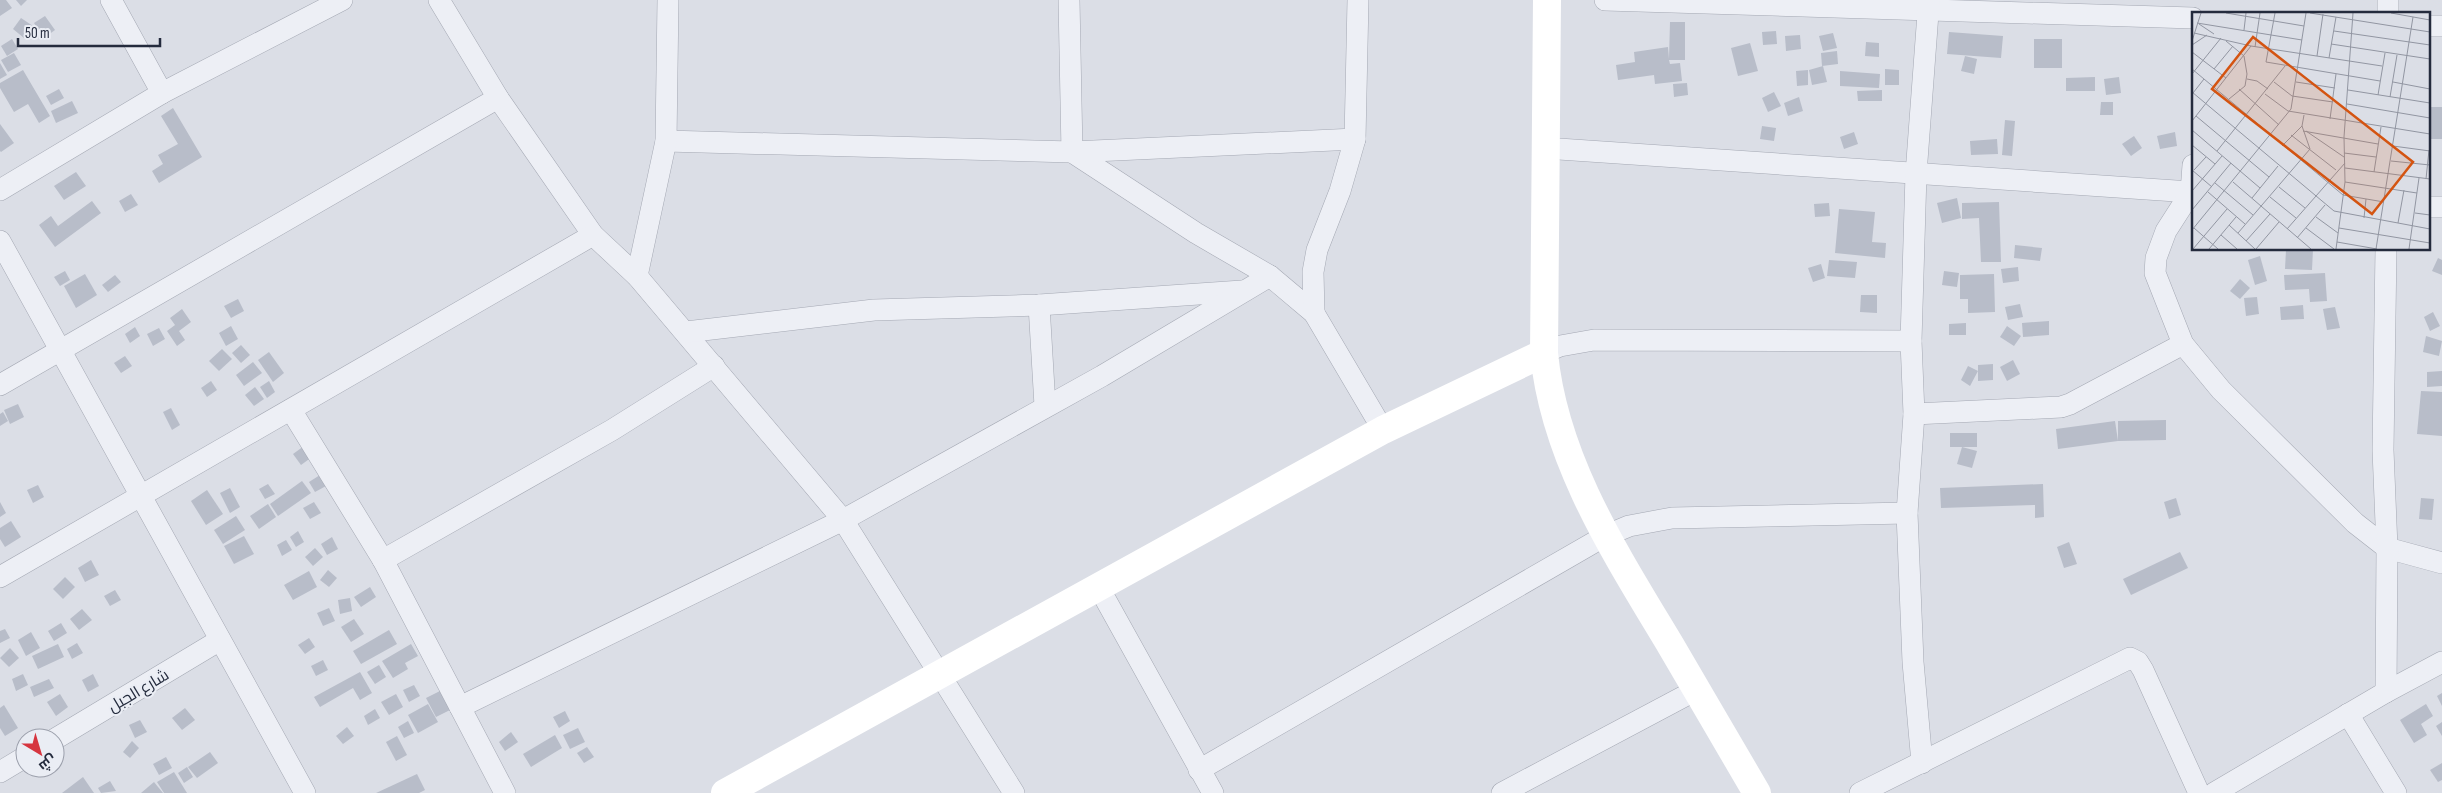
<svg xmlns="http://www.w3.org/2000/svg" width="2442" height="793" font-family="'Sofia Sans Condensed',Cairo,sans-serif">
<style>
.building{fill:#b8bdc9}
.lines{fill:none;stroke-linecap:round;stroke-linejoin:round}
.street-casing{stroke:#a4a8b3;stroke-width:22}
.street{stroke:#edeff5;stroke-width:21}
.secondary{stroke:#fff;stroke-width:28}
.labels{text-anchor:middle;stroke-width:4;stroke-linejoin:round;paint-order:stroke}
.street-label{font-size:16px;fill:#242b3d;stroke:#eaedf4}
.inset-road{fill:none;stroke:#9296a2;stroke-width:1}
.view{fill:#d45411;fill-opacity:0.15;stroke:#d45411;stroke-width:2.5}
.inset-edge{fill:none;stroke:#242b3d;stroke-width:2.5}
</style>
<rect width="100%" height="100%" fill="#dbdee6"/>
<g class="building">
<path d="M0,0H6L12,8L0,16Z"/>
<path d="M16,0H27L21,6Z"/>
<path d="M45,16L55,30L44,38L34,23Z"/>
<path d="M21,18L33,26L24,38L13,29Z"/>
<path d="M1670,22H1685V60H1669L1670,64L1680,63L1682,81L1655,84L1654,75L1618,80L1616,65L1635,62L1634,52L1668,47L1669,59Z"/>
<path d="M1776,31L1777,44L1763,45L1762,32Z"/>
<path d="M1949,32L2003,36L2001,58L1947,54Z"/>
<path d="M1833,33L1837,48L1823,51L1819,36Z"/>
<path d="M1800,35L1801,49L1786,51L1785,36Z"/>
<path d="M12,39L18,49L7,56L1,46Z"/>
<rect x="2034" y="39" width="28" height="29"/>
<path d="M1866,42L1879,43V57L1865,56Z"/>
<path d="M1750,43L1758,71L1738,76L1731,48Z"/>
<path d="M1837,51L1838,64L1822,66L1821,53Z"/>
<path d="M14,53L21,65L8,72L1,60Z"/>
<path d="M1965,56L1977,59L1974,74L1961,71Z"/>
<path d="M0,63L7,75L0,79Z"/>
<path d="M1823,66L1827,82L1812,85L1809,70Z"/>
<path d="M1885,69L1899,70V85H1885Z"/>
<path d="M23,70L50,116L39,123L28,104L14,112L0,88V83Z"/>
<path d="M1808,70V85L1797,86L1796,71Z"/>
<path d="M1840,71L1880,74L1879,88L1840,86Z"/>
<path d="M2095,77V91H2066V78Z"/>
<path d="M2119,77L2121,93L2106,95L2104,79Z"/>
<path d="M1687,83L1688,95L1674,97L1673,84Z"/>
<path d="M59,89L64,98L51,105L46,96Z"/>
<path d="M1882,90V101H1858L1857,91Z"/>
<path d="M1774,92L1781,106L1768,112L1762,98Z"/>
<path d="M1799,97L1803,111L1788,116L1784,103Z"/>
<path d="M72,101L78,113L56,123L51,111Z"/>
<path d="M2101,102H2113V115H2100Z"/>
<rect x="2430" y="107" width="12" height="32"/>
<path d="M173,108L202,157L159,183L152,171L163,164L158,155L178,144L161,116Z"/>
<path d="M2005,120L2015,121L2012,156L2002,155Z"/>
<path d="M0,124L14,143L1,152L0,151Z"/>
<path d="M1762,126L1776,128L1774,141L1760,139Z"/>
<path d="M1854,132L1858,144L1844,149L1840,137Z"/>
<path d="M2175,132L2177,146L2160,149L2157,136Z"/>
<path d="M2134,136L2142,148L2131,156L2122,144Z"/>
<path d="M1997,139L1998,154L1971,155L1970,141Z"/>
<path d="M76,172L86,186L64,200L54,186Z"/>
<path d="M131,194L138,205L125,212L119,201Z"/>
<path d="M1957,198L1961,218L1942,223L1937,203Z"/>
<path d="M92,201L101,213L55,247L39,225L51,216L58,226Z"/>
<path d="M1999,202L2001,262H1981L1979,218L1962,219V203Z"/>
<path d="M1829,203L1830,216L1815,217L1814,204Z"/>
<path d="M1839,209L1875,212L1872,242L1886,243L1885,258L1835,253Z"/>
<path d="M2015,245L2042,248L2040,261L2014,258Z"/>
<path d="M2296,249H2313L2312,270L2285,269L2286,250Z"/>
<path d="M2260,256L2267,281L2255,285L2248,260Z"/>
<path d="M2438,258L2442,260V275L2432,271Z"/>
<path d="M1829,260L1857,262L1855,278L1827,276Z"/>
<path d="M1821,264L1825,278L1813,282L1808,268Z"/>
<path d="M2018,267L2019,281L2003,283L2001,269Z"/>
<path d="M65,271L70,280L60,286L54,277Z"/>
<path d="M1944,271L1959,273L1957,287L1942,285Z"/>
<path d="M2325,273L2327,301L2310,302L2309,289L2285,290L2284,275Z"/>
<path d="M85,274L97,295L76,308L64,286Z"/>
<path d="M1994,274L1995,312L1968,313V299H1960V275Z"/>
<path d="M115,275L121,282L108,292L102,285Z"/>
<path d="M2240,279L2250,288L2240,299L2230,291Z"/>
<path d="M1861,295H1877V313L1860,312Z"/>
<path d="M2257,297L2259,314L2246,316L2244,298Z"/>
<path d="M238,299L244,311L231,318L224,306Z"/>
<path d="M2020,304L2023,317L2008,320L2005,307Z"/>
<path d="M2303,305L2304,319L2281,320L2280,307Z"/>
<path d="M2335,307L2340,328L2327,330L2323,309Z"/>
<path d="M182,309L191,322L179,331L185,340L177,346L167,331L175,325L170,318Z"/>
<path d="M2433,312L2440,326L2430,331L2424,317Z"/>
<path d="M2049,321V335L2023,337L2022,323Z"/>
<path d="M1966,323V335H1949V324Z"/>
<path d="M231,326L238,339L226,346L219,333Z"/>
<path d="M2007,326L2021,336L2014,346L2000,337Z"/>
<path d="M135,327L140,336L130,343L125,334Z"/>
<path d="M159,328L165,339L153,346L147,334Z"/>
<path d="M2426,336L2442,341L2439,356L2423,352Z"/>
<path d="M241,345L250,355L241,363L232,353Z"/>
<path d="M222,349L232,359L219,371L209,361Z"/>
<path d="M269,352L284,373L273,382L258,360Z"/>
<path d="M125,356L132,366L121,373L114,363Z"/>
<path d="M2013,360L2020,374L2007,381L2000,367Z"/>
<path d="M253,362L262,373L244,386L236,375Z"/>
<path d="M1993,364V380L1978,381V365Z"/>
<path d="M1968,366L1978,371L1970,386L1961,380Z"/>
<path d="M2442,371V386L2427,387V372Z"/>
<path d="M211,381L217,390L207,397L201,388Z"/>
<path d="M269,381L275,392L267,398L260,387Z"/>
<path d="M255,387L264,399L254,406L245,395Z"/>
<path d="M2421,391L2442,392V436L2417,434Z"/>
<path d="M18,404L24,417L10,424L4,410Z"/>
<path d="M171,408L180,425L172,430L163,412Z"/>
<path d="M3,412L8,421L0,426V414Z"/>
<path d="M2166,420V440L2118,441V421Z"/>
<path d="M2115,421L2118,441L2058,449L2056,429Z"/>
<rect x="1950" y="433" width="27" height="14"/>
<path d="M304,446L312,457L301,465L293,454Z"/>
<path d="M1962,447L1977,451L1972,468L1957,464Z"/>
<path d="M320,475L326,486L315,492L309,482Z"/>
<path d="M302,481L311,493L278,516L270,504Z"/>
<path d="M268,484L275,494L265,499L259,489Z"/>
<path d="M2043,484L2044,517L2035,518V505L1941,508L1940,488Z"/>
<path d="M38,485L44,497L33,503L27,490Z"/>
<path d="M230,488L240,507L230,513L220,493Z"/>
<path d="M207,490L223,514L206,525L191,501Z"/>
<path d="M2176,498L2181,515L2169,519L2164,502Z"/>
<path d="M2421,498L2434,499L2432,520L2419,519Z"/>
<path d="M0,502L6,513L0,517Z"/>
<path d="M314,502L321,513L310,519L303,508Z"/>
<path d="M268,504L276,517L259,529L250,516Z"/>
<path d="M236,516L245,530L223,544L214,530Z"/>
<path d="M11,521L21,537L5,547L0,539V528Z"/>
<path d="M298,531L304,542L296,547L290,537Z"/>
<path d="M244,536L254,554L234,564L224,546Z"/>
<path d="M332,537L338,549L327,555L321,544Z"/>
<path d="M286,540L292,550L282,556L277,545Z"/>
<path d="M2069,542L2077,564L2064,568L2057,547Z"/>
<path d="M315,548L323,557L313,566L305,557Z"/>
<path d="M2180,552L2188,568L2131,595L2123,579Z"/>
<path d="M91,560L99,575L85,582L78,568Z"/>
<path d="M328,570L337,578L329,587L320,580Z"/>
<path d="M309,571L317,587L293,600L284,585Z"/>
<path d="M65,577L75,587L63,599L53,589Z"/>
<path d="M370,587L376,597L361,607L354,597Z"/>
<path d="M115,590L121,600L110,606L104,596Z"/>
<path d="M350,598L352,611L340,614L338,600Z"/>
<path d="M329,608L335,621L323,626L317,613Z"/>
<path d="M82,609L92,620L79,630L70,619Z"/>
<path d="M354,619L364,634L351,642L341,627Z"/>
<path d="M61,623L67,633L54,641L48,631Z"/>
<path d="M5,629L10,638L0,643V631Z"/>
<path d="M389,630L397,644L361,664L353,651Z"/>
<path d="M31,632L40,648L26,656L18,640Z"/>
<path d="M309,638L315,647L305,654L298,645Z"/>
<path d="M77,643L83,653L72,659L67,649Z"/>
<path d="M58,644L64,657L38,669L32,656Z"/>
<path d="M411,644L418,656L405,663L408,669L393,678L382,661Z"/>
<path d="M10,648L19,658L9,667L0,658Z"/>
<path d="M323,660L328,670L316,676L311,666Z"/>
<path d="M379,665L386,677L375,684L367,672Z"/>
<path d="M360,672L372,693L360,700L353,688L320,707L314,697Z"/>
<path d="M23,674L28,685L16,691L12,679Z"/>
<path d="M93,674L99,686L88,692L82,680Z"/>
<path d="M49,679L54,688L34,697L30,687Z"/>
<path d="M414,685L420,696L409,702L403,690Z"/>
<path d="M440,691L450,710L436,717L426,698Z"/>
<path d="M2442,693V706L2437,696Z"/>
<path d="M60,694L68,707L56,716L47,702Z"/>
<path d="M396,694L403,707L389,715L381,702Z"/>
<path d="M428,704L438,722L418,733L408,715Z"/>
<path d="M2426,704L2433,716L2421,724L2427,735L2414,743L2400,720Z"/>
<path d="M4,705L18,728L5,736L0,728V708Z"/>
<path d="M185,708L195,720L182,730L172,718Z"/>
<path d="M375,709L380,718L368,725L364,716Z"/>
<path d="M565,711L570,721L559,728L553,717Z"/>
<path d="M140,720L147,732L135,738L129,725Z"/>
<path d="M408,721L414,733L404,738L398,727Z"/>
<path d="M2442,722V736L2436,726Z"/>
<path d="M347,727L354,736L343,744L336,736Z"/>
<path d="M578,728L585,742L570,749L563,735Z"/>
<path d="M511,732L518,742L505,751L499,742Z"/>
<path d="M555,735L562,748L531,767L523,754Z"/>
<path d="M397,736L407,755L396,761L386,742Z"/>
<path d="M132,741L139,748L130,758L123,752Z"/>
<path d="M587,747L594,757L584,763L577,753Z"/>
<path d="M210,752L218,763L197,778L188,767Z"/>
<path d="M166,757L172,768L159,775L153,764Z"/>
<path d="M2442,763V780L2438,782L2430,770Z"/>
<path d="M187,767L193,777L184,783L178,773Z"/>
<path d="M174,772L187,793H164L157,782Z"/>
<path d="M417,774L425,790L419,793H376Z"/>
<path d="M83,777L94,793H62Z"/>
<path d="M110,781L116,791L101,793L98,788Z"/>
<path d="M154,782L163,793H141Z"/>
</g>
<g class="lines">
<defs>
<g id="street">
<path d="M111,0L162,93"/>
<path d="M439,0L498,98L593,235L637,276L843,520L1014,793"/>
<path d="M1069,0L1072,152L1196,233L1270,276L1314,313L1383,430"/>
<path d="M1605,0L2193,18"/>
<path d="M2388,0V14"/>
<path d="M2428,26H2442"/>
<path d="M666,141L1072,152L1355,139"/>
<path d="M1544,148L2191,192"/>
<path d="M2193,165L2191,192L2166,231L2156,258L2155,273L2183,344L2221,390L2355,523L2387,548L2442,563"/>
<path d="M0,190L162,93L342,0"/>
<path d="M2428,207H2442"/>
<path d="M0,241L305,793"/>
<path d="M2386,249L2383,450L2387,548L2386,692"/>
<path d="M637,276L666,141L668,0"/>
<path d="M1039,305L1045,406"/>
<path d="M1314,313L1313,272L1317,250L1340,191L1355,139L1358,0"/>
<path d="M686,332L874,310L1039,305L1242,291"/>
<path d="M1544,353L1560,346L1594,340L1911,341"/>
<path d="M0,385L498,98"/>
<path d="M291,410L383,560L505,793"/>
<path d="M1914,414L2061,407L2070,404L2183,344"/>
<path d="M383,560L612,430L714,366"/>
<path d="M0,577L593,235"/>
<path d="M1098,586L1213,793"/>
<path d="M460,707L843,520L1102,376L1270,276"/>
<path d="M2348,714L2396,793"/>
<path d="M55,739L220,640"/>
<path d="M1922,763L1913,662L1907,513L1914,414L1911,341L1916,174L1929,0"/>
<path d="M1199,770L1605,536L1629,526L1672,518L1907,513"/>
<path d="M0,772L25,757"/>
<path d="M1502,793L1696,690"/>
<path d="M1860,793L2130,658L2138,662L2143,670L2199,793"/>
<path d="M2214,793L2386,692L2442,662"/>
</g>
</defs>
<use href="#street" class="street-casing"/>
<use href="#street" class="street"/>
<g class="secondary">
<path d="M1547,0L1544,353C1554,460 1617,556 1671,646C1700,695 1728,744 1757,793"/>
<path d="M725,793L1383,430L1544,353"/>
</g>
</g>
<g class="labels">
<g class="street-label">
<text transform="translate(138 690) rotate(-31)" y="6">شارع الجبل</text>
</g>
</g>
<g transform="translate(2192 12)">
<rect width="238" height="238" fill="#dbdee6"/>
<path class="inset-road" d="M34,1L112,14M83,1L74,50L188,69M118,1L238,20M199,1L238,8M5,11L110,28M7,12L22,22M52,18L54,1M142,19L238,33M2,21L59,34L190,54M0,29L9,1M34,29L52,44L55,62L53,74L37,87M139,32L238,47M0,33L15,23M63,35L68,1M0,40L34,66M125,44L131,2M137,46L144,5M0,57L151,183L192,190M22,57L41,34M0,62L29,26M55,67L65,69L76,77M82,70L100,84L141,90M104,70L143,76M201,70L238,77M47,77L87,113M156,78L238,91M0,80L142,199L238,217M1,81L12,67M73,82L96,99L238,122M186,83L193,41M198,85L205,43M155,92L238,106M4,104L77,165M138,107L144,62M0,109L59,34M0,118L68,176M111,119L186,132M114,119L152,145M99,123L144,158M0,133L23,152M90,134L110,114M201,134L238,139M25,139L93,54M152,141L184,145M199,149L238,153M153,156L238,167M0,158L20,175M2,158L14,145M182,160L189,115M234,167L237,138M41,170L119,237M153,170L225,181M23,171L61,203M87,175L113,196M0,179L30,144M16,180L53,212M78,185L104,206M60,186L86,154M0,198L39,151M223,201L238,203M124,205L146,221M172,206L174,187M206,211L212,178M37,213L63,237M2,216L26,237M114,216L142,237M147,216L238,231M95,217L153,151M0,218L99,97L114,1M46,221L118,137L110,114L112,103M29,223L45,237M105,226L133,193M54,229L78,202M145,230L185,237M1,237L35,197M17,237L44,205M64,237L87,210M144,237L153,170L152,125L161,1M184,237L221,5M217,237L227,166"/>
<path class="view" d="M61,25L221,150L180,202L20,77Z"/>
<rect width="238" height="238" class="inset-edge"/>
</g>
<g transform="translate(40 753) rotate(142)"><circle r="24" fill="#eaedf4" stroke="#9b9fab"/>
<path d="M0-4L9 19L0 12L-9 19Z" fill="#d6353f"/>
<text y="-8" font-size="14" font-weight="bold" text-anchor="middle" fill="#242b3d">ش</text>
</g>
<path d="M18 38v8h142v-8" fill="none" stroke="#242b3d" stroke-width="2.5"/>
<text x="25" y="38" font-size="15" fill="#242b3d" stroke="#eaedf4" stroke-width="4" paint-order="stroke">50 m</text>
</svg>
